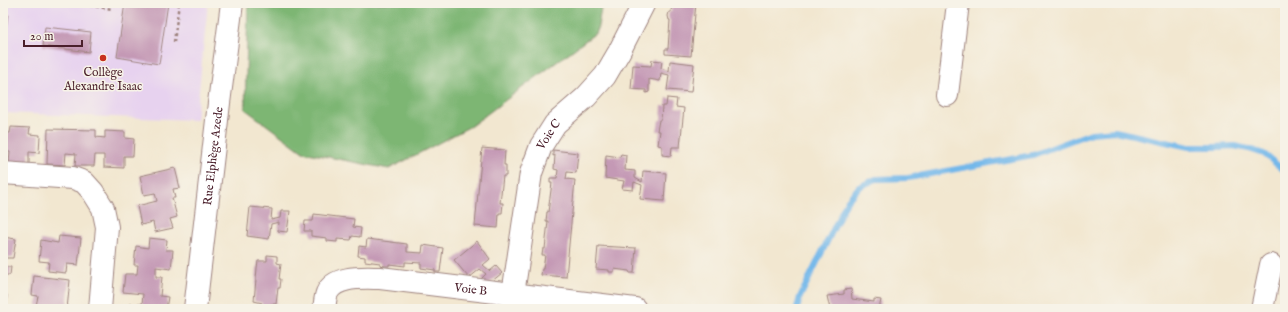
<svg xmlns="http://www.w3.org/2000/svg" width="1288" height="312" font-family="'IM FELL English',serif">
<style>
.built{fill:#e7d2ef}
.forest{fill:#7db673;stroke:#646a4f}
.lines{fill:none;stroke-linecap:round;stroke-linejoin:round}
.stream{stroke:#73b8ea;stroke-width:6}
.building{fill:#c499b5}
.street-casing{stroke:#9e837e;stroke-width:24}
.path{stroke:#9e837e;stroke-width:2.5;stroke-dasharray:3 3;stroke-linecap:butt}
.street{stroke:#fff;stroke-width:22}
.poi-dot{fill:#c8321e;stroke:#f7f3e8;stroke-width:1.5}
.labels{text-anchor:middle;stroke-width:3;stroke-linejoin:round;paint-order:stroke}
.poi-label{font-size:12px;fill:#4a1f2b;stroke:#f7f3e8}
.street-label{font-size:12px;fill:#4a1f2b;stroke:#f7f3e8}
</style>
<rect width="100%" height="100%" fill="#f7f3e8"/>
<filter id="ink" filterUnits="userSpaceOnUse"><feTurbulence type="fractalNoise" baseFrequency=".025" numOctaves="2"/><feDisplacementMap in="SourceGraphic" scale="8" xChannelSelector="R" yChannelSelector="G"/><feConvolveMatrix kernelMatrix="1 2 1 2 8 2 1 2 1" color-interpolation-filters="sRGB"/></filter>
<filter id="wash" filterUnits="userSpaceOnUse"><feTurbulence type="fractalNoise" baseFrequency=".012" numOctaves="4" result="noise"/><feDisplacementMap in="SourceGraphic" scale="16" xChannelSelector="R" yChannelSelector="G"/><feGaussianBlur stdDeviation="0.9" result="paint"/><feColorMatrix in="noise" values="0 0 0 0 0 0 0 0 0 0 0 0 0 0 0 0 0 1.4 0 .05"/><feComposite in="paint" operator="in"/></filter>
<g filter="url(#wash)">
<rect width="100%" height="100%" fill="#f2e7d0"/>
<path class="built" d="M3,3H208L196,120L3,113Z"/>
<path class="forest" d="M248,3H602L597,32L471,126L389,169L303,152L245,109Z"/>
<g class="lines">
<path class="stream" d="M797,309L800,297L847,201L859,187L876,179L908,178L1033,155L1091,133L1115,131L1189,147H1215L1234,146L1249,149L1264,154L1285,171"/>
</g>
<g id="blocks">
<g class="building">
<path d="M125,3H168L159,64L117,57Z"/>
<path d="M672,3H696L691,56L665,54V49H668L670,20H669L668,16L669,12H671Z"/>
<path d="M3,13L8,14L4,46H3Z"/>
<path d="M45,27L91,32L89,52L43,46Z"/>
<path d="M652,60L662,61L661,68L669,71L670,61L694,64L691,92L667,90L669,75L661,73L660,81L649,79V92L646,93V90L631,89L633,65L651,66Z"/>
<path d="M667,98L677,99L676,107L684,108L680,147H672L671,156L662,155V146L658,145L660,131H657L659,120H661L662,106H666Z"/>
<path d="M11,127L30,128L29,134L40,135L39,153L29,152V164L9,163L10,152L3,151V133H10Z"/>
<path d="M48,129L96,130V137L105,138V131L125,132V138L134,139L133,156H124V168L104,167V155H95L94,166H75L76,154L66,153L65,165L47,164Z"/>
<path d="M482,148L505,150L504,165H506V176H503L500,203H503L502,213H499L498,228L475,226Z"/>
<path d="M553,150L578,153L576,173L567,172L566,179L575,180L566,277L541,275L542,269H543L545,255H542L543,249H545L548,221H546L547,212H548L552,183H550V178H557L558,170L554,169L555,155L553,156Z"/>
<path d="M621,154L626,155L625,170L635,171V178L642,182L643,171L666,173L664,201L640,199L642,185L634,182L633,190L622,189L624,181L605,178L606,155L620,157Z"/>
<path d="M175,168L180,188L173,189L175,198H172L177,217L170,219L173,228L155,232L153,222L141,225L137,206L157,201L155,193L144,195L140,176Z"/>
<path d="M250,207L272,209L271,220L280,218L281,211H290L287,232L278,231L279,222L271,224L269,239L247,236Z"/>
<path d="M314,214L354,219L353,227L361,228L360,237L352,236L351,240L337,239V242L327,241V238L311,236V231H304L305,221H313Z"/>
<path d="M59,236L81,238L78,265L67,264L66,273L48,271L49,262L39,261L41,240L58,243Z"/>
<path d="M3,237L16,239L13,258H5L4,267H11L10,275H3Z"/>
<path d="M149,238L167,240L166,250H173L171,269L156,267V277H162L160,296L168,297L166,309H129L130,304H142L143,294L123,292L125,274H137L138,265H134L136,246L148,248Z"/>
<path d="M367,239L407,244V252L422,253L423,245L443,248L440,272H435V270L421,268V263L405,262V266L389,264V266H385L380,265V263L365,261V257L358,256L359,246L366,247Z"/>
<path d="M477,241L490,259L483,265L490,271L496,266L502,273L486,286L481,279L486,274L480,269L469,278L454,260Z"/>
<path d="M598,246L636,248L634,273H630L629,271L614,269V272H609V270L596,269Z"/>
<path d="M267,255L277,256V263L281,264L279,279H281L280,288H278L276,304H271V309H261L262,303L254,301L257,268L258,261H267Z"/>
<path d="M34,276L70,280L67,309L36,306L38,296L32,295Z"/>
<path d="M851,289L852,299L874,302V299L881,300L879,309H830L827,296L844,294V290Z"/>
<path d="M3,294L7,295L6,309H3Z"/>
</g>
</g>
</g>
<g filter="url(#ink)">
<use href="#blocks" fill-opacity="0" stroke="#9e837e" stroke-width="1"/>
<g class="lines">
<defs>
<g id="street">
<path d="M947,95L958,3"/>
<path d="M3,173L73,178L84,182L93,192L103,208L107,227L100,309"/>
<path id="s1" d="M513,294L531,173L541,146L555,124L586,97L605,76L619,52L644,3"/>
<path id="s2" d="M195,309L219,103L232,3"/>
<path id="s3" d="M324,309C325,304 325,298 327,293C335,275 364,278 380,278L635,309"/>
<path d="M1262,309L1271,265"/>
</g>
</defs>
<use href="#street" class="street-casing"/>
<g class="path">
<path d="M72,3L112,9"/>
<path d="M174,42L179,3"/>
</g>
<use href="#street" class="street"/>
</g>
</g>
<circle class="poi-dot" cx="103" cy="58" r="4"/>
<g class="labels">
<g class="poi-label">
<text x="103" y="76">Collège<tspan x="103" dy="14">Alexandre Isaac</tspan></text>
</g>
<g class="street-label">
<text dy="4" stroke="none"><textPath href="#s1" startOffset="165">Voie C</textPath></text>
<text dy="4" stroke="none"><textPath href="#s2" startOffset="154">Rue Elphège Azede</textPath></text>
<text dy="4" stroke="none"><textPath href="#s3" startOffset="166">Voie B</textPath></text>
</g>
</g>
<rect width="1288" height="312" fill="none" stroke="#f7f3e8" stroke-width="16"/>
<path d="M24 40v6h58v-6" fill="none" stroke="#4a1f2b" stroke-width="2"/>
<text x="30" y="40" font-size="12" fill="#4a1f2b" stroke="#f7f3e8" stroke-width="3" paint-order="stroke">20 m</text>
</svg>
